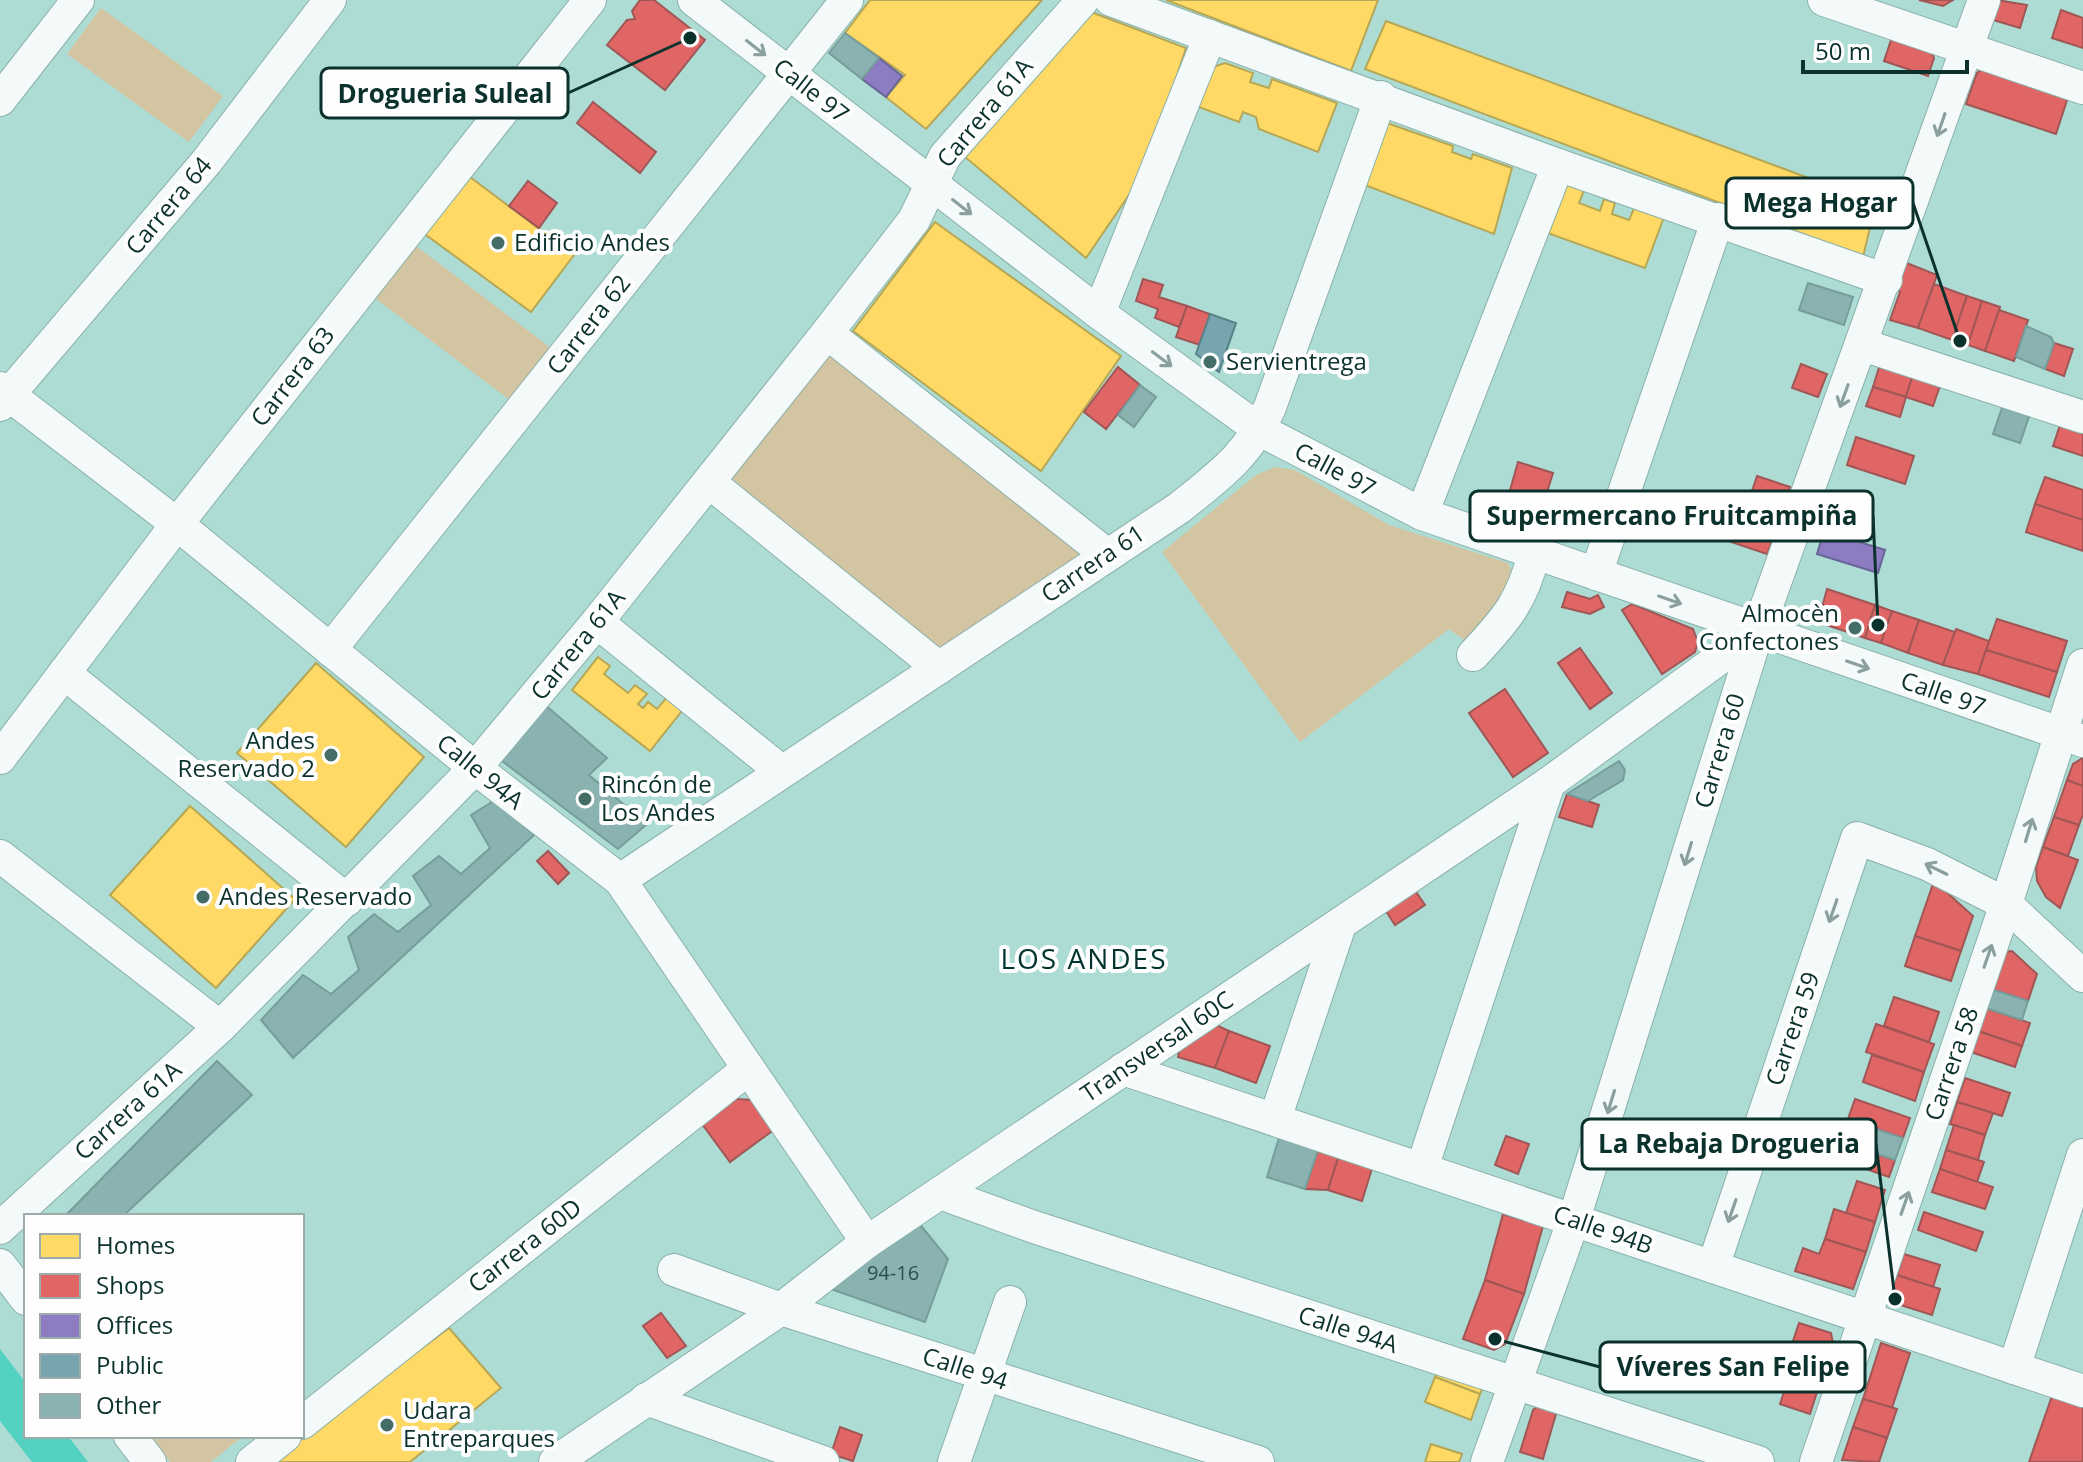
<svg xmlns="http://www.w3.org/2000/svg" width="2083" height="1462" font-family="'Open Sans',sans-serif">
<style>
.green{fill:#d4c5a2}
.water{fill:#53d1c1}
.homes{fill:#ffd966;stroke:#b6a755;stroke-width:2}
.shops{fill:#e06666;stroke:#a05655;stroke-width:2}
.offices{fill:#8e7cc3;stroke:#676696;stroke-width:2}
.public{fill:#76a5af;stroke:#568288;stroke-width:2}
.building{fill:#89b2b1;stroke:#769d9c;stroke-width:2}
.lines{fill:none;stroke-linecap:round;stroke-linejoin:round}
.minor-casing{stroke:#8ab0aa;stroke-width:34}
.minor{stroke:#f3faf9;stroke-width:32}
.oneway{stroke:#8ba09d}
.poi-dot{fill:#446d67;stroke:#fefefe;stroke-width:3}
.labels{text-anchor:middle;stroke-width:8;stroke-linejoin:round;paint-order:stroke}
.number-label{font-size:20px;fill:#2a514d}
.street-label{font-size:24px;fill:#0b312c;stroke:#fefefe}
.poi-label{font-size:24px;fill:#0b312c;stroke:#fefefe;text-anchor:start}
.quarter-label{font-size:28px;letter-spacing:2px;fill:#00332d;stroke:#fefefe}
.leader{fill:none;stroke:#0b312c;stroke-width:3}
.callout-dot{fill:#0b312c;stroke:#fefefe;stroke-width:3}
.callout{fill:#fefefe;stroke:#0b312c;stroke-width:3}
.callout-label{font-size:26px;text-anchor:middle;font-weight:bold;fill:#0b312c}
</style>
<rect width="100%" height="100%" fill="#addcd5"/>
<g class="green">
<path d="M101,8L223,96L189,142L67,54Z"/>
<path d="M412,243L555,351L515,404L372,296Z"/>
<path d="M829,352L1087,553L949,656L722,480Z"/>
<path d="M1275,467L1295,470L1389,525L1508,563L1517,583L1471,645L1449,629L1300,742L1162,552L1256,475Z"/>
<path d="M151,1436H243L211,1462H170Z"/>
</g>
<path class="water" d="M0,1349L26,1383V1436H68L88,1462H32L0,1421Z"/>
<g class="homes">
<path d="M870,0H1042L926,129L886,97L905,75L845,33Z"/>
<path d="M1166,0H1378L1351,71Z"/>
<path d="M1091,12L1186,48L1146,170L1086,258L965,157Z"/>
<path d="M1386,21L1876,203L1863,257L1365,69Z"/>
<path d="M1225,63L1253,73L1250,82L1269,88L1272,79L1337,103L1318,152L1259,129L1256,117L1243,112L1239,122L1196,106L1210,68Z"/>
<path d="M1384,122L1453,146L1452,152L1471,159L1473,154L1512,168L1494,234L1362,184Z"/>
<path d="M466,174L574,255L531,312L422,232Z"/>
<path d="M1561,179L1585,188L1579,203L1600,211L1604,199L1615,203L1612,214L1629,220L1635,206L1664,217L1645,268L1542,231Z"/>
<path d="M935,222L1121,356L1041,471L853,331Z"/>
<path d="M598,657L610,666L604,674L628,693L635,685L647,694L638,704L643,708L648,702L657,709L669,695L685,707L650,751L572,690Z"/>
<path d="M316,663L424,757L346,847L237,753Z"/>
<path d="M190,806L295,899L216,988L110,895Z"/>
<path d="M449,1328L501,1388L410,1462H268Z"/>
<path d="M1441,1362L1486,1379L1480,1394L1435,1377Z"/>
<path d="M1435,1377L1480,1394L1471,1420L1425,1402Z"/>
<path d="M1431,1444L1462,1454L1459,1462H1425Z"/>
</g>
<g class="shops">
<path d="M640,0H654L705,40L665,90L607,45L627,20L635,19L632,11Z"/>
<path d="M1919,0H1953L1943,6Z"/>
<path d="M1997,0L2027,5L2020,28L1990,19Z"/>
<path d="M2061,10L2083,18V48L2052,38Z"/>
<path d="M1892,37L1930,49L1934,58L1928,76L1884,61Z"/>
<path d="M1984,68L2068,97L2056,134L1966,104L1977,73Z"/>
<path d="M593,102L656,152L640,173L577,123Z"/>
<path d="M528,181L557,203L539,228L509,206Z"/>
<path d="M1904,262L1937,275L1918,328L1890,320L1900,292L1894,286Z"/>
<path d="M1143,279L1163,285L1159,297L1187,306L1179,327L1155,318L1158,309L1136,301Z"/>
<path d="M1934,284L1967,296L1952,340L1918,328Z"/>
<path d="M1967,296L1982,301L1968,345L1952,340Z"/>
<path d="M1982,301L2000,307L1985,351L1968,345Z"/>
<path d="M1187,306L1210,314L1200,345L1176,337Z"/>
<path d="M1999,310L2028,320L2014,361L1985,351Z"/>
<path d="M2054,343L2073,349L2064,376L2045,369Z"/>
<path d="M1881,361L1914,371L1906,397L1873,387Z"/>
<path d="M1801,364L1827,374L1818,397L1792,388Z"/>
<path d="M1118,367L1140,385L1106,429L1084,412Z"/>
<path d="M1914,371L1942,380L1933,406L1906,397Z"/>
<path d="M1873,387L1906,397L1900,417L1866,406Z"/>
<path d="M2061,422L2083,429V456L2053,446Z"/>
<path d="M1856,437L1914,456L1905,484L1847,465Z"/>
<path d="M1518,462L1553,473L1539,518L1505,508Z"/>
<path d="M1757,476L1790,487L1784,505L1751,494Z"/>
<path d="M2045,477L2083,490V520L2035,504Z"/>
<path d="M2035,504L2083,520V551L2026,532Z"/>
<path d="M1734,525L1773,539L1767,554L1728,541Z"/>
<path d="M1827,589L1875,605L1865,638L1818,622Z"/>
<path d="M1567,592L1590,599L1598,595L1604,607L1590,614L1562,607Z"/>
<path d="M1632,604L1693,629L1698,642L1695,652L1662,674L1622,610Z"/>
<path d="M1875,605L1892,611L1881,643L1865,638Z"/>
<path d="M1892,611L1919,620L1908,653L1881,643Z"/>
<path d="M1997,619L2067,641L2057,672L1986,650Z"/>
<path d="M1919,620L1955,632L1943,665L1908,653Z"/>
<path d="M1956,629L1989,641L1978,674L1943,665Z"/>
<path d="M1580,648L1612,693L1590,709L1558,663Z"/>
<path d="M1986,650L2057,672L2049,697L1978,674Z"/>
<path d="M1505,689L1548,753L1513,777L1469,713Z"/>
<path d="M2083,758V786L2067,780L2073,764Z"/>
<path d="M2067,780L2083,786V814L2079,825L2054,817Z"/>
<path d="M1567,794L1599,805L1592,827L1559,817Z"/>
<path d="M2054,817L2079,825L2068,856L2043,847Z"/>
<path d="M2043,847L2078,860L2060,908L2046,897L2037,881L2036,867Z"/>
<path d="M548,851L569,873L558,884L537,861Z"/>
<path d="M1934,881L1973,916L1961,951L1915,936Z"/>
<path d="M1414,889L1425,905L1395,925L1384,908Z"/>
<path d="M1915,936L1961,951L1951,981L1905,966Z"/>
<path d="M2012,951L2037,974L2028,1001L1991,989L2005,952Z"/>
<path d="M1894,997L1939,1012L1929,1042L1884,1026Z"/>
<path d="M1986,1008L2030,1023L2022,1046L1978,1031Z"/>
<path d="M1201,1018L1229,1031L1215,1068L1178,1057L1181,1043Z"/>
<path d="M1876,1024L1934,1044L1924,1072L1866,1052Z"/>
<path d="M1229,1031L1270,1046L1256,1083L1215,1068Z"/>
<path d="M1978,1031L2022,1046L2015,1067L1971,1052Z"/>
<path d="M1872,1055L1924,1072L1915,1101L1863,1082Z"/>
<path d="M1965,1078L2010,1093L2002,1116L1957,1102Z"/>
<path d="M736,1099L753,1100L775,1129L730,1162L702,1124Z"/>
<path d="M1855,1099L1910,1118L1903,1138L1848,1119Z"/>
<path d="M1957,1102L1993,1113L1985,1135L1950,1124Z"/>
<path d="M1954,1125L1985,1135L1978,1160L1946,1150Z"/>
<path d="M1506,1136L1529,1144L1518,1174L1495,1165Z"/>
<path d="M1837,1140L1895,1160L1889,1177L1831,1157Z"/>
<path d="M1318,1150L1340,1152L1328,1190L1305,1189Z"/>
<path d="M1946,1150L1984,1162L1977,1182L1940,1169Z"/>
<path d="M1340,1152L1374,1162L1362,1201L1328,1190Z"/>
<path d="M1940,1169L1993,1187L1985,1209L1932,1192Z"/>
<path d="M1857,1181L1885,1190L1875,1222L1846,1213Z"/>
<path d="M1834,1209L1875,1222L1866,1252L1825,1239Z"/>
<path d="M1924,1212L1983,1232L1976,1251L1918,1230Z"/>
<path d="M1503,1214L1543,1226L1524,1294L1485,1280Z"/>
<path d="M1825,1239L1866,1252L1853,1289L1795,1271L1803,1248L1819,1254Z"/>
<path d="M1904,1254L1940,1265L1933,1287L1897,1275Z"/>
<path d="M1897,1275L1940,1289L1932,1315L1888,1301Z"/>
<path d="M1485,1280L1524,1294L1505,1344L1494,1350L1463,1339Z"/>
<path d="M661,1313L686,1346L667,1358L643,1326Z"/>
<path d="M1799,1323L1831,1333L1833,1343L1827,1362L1790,1350Z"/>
<path d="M1881,1343L1910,1353L1892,1408L1863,1399Z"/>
<path d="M1788,1380L1818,1389L1810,1414L1780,1404Z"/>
<path d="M2052,1396L2083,1407V1462H2029Z"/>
<path d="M1863,1399L1897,1409L1887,1438L1853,1427Z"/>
<path d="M1542,1402L1558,1407L1543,1459L1520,1452L1533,1410Z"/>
<path d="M840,1427L862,1435L853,1461L831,1454Z"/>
<path d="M1853,1427L1887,1438L1879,1462L1842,1460Z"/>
</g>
<g class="offices">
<path d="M879,58L902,76L886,97L862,79Z"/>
<path d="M1824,531L1885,550L1878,573L1817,554Z"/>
</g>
<path class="public" d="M1210,314L1236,323L1219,372L1196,354Z"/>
<g class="building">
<path d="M845,33L879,58L862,79L829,53Z"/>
<path d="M1808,283L1853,297L1844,325L1799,310Z"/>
<path d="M2026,326L2051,337L2054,343L2045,369L2016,357Z"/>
<path d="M1140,385L1156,397L1134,427L1118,415Z"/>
<path d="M2004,402L2031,411L2020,443L1993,434Z"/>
<path d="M544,704L607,758L589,775L647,824L618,849L498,758Z"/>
<path d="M1619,761L1625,770L1623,780L1588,801L1567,794Z"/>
<path d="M495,800L534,835L293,1058L261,1020L303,975L331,994L359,970L348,937L374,914L398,932L431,905L413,876L439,856L461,874L490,848L471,815Z"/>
<path d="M1991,989L2028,1001L2022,1020L1986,1008Z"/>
<path d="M217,1061L252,1095L123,1216H65Z"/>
<path d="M1876,1129L1903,1138L1895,1160L1868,1151Z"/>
<path d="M1279,1138L1318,1150L1305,1189L1267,1177Z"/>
<path d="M918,1222L948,1259L925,1322L822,1286Z"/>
</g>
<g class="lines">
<defs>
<g id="minor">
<path d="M694,0L1099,313L1260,430L1422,514L2083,741"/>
<path d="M1111,0L1558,165L1886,280"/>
<path d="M1824,0L2083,88"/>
<path d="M0,100L78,0"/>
<path d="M1099,313L1210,36"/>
<path d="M827,333L1106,554"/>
<path d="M1863,345L2083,417"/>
<path d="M0,388L177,524L475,768L620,880L867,1242"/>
<path d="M0,405L207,161L330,0"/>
<path d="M709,482L939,668"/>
<path d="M1422,514L1558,165"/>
<path d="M1596,574L1718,219"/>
<path d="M597,622L781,771"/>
<path d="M330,650L847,0"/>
<path d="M1473,655C1506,620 1523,600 1534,553"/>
<path d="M64,673L347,900"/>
<path d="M0,758L177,524L590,0"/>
<path d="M0,856L220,1027"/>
<path d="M620,880L1179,508C1219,476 1249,455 1270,407L1381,97"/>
<path d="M1123,1069L2083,1391"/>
<path d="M1275,1119L1340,925"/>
<path d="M1422,1168L1549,783"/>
<path d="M940,1193L1034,1227L1758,1462"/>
<path d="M0,1228L220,1027L475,768L597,622L827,333L914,220L945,156L1083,0"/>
<path d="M0,1265L26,1299"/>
<path d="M1713,1267L1857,838L1927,864L2006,904L2083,976"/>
<path d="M674,1270L781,1309L1258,1462"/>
<path d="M2014,1368L2083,1155"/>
<path d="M646,1399L823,1462"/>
<path d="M302,1423L748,1069"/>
<path d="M130,1436L150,1462"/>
<path d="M252,1462L285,1436"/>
<path d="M555,1462L781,1309L867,1242L1549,783L1758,630"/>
<path d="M954,1462L1010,1302"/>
<path d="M1487,1462L1574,1219L1758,630L1984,0"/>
<path d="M1816,1462L2006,904L2083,665"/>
</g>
</defs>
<use href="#minor" class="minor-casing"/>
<use href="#minor" class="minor"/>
</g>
<defs><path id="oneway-shaft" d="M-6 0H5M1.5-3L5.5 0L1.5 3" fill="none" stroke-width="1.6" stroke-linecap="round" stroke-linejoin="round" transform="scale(2)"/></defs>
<g class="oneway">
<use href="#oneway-shaft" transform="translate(756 48) rotate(38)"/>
<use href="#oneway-shaft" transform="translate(1941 125) rotate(109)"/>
<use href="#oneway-shaft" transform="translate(962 207) rotate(38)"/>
<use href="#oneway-shaft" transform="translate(1162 359) rotate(37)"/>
<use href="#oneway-shaft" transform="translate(1844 396) rotate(110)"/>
<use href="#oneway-shaft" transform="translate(1670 600) rotate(19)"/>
<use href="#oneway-shaft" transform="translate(1858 665) rotate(19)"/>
<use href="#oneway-shaft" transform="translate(2029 830) rotate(-73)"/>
<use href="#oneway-shaft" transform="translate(1688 854) rotate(107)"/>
<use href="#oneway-shaft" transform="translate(1936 869) rotate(-154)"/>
<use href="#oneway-shaft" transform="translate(1833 911) rotate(109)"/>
<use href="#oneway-shaft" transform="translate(1988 956) rotate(-71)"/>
<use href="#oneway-shaft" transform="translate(1611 1102) rotate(107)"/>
<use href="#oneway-shaft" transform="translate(1905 1203) rotate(-71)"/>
<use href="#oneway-shaft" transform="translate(1732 1211) rotate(109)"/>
</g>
<g class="poi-dot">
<circle cx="498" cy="243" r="8"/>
<circle cx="1210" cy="362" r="8"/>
<circle cx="1855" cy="628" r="8"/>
<circle cx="331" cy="755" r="8"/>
<circle cx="585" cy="799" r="8"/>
<circle cx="203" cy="897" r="8"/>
<circle cx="387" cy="1425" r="8"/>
</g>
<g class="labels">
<g class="number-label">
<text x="893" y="1280">94-16</text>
</g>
<g class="street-label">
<text transform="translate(811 91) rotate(38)" y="8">Calle 97</text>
<text transform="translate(985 113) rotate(-50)" y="8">Carrera 61A</text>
<text transform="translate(169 206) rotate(-50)" y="8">Carrera 64</text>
<text transform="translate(589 325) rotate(-52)" y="8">Carrera 62</text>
<text transform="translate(293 377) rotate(-52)" y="8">Carrera 63</text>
<text transform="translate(1335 470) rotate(28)" y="8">Calle 97</text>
<text transform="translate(1093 564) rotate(-34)" y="8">Carrera 61</text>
<text transform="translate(578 645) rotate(-51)" y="8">Carrera 61A</text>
<text transform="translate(1943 694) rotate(19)" y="8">Calle 97</text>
<text transform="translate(1720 751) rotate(-73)" y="8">Carrera 60</text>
<text transform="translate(480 772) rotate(39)" y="8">Calle 94A</text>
<text transform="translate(1793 1029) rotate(-71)" y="8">Carrera 59</text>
<text transform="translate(1157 1047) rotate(-34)" y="8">Transversal 60C</text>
<text transform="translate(1952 1064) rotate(-71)" y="8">Carrera 58</text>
<text transform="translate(128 1111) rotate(-42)" y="8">Carrera 61A</text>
<text transform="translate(1603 1230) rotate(19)" y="8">Calle 94B</text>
<text transform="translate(525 1246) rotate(-38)" y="8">Carrera 60D</text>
<text transform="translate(1348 1330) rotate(18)" y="8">Calle 94A</text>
<text transform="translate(965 1369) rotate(18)" y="8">Calle 94</text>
</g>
<g class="poi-label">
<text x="514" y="251">Edificio Andes</text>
<text x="1226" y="370">Servientrega</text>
<text x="1839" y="622" text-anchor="end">Almocèn<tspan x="1839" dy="28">Confectones</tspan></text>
<text x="315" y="749" text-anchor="end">Andes<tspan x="315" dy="28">Reservado 2</tspan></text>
<text x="601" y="793">Rincón de<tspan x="601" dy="28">Los Andes</tspan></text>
<text x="219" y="905">Andes Reservado</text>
<text x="403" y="1419">Udara<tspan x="403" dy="28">Entreparques</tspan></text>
</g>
<g class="quarter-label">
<text x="1084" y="969">LOS ANDES</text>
</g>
</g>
<path class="leader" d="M690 38L568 93M1960 341L1913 203M1878 625L1873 516M1895 1299L1876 1144M1495 1339L1600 1367"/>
<g class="callout-dot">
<circle cx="690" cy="38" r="8"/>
<circle cx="1960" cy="341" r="8"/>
<circle cx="1878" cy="625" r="8"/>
<circle cx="1895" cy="1299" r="8"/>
<circle cx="1495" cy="1339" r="8"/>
</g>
<g class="callout">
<rect x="321" y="68" width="247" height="50" rx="8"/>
<rect x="1726" y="178" width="187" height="50" rx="8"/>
<rect x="1470" y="491" width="403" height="50" rx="8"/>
<rect x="1582" y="1119" width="294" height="50" rx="8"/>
<rect x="1600" y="1342" width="265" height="50" rx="8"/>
</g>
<g class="callout-label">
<text x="445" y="103">Drogueria Suleal</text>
<text x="1820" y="212">Mega Hogar</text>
<text x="1672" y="525">Supermercano Fruitcampiña</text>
<text x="1729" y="1153">La Rebaja Drogueria</text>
<text x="1733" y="1376">Víveres San Felipe</text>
</g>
<rect x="24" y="1214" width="280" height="224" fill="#fefefe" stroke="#9dacaa" stroke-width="2"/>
<rect x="40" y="1234" width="40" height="24" fill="#ffd966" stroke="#9dacaa" stroke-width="2"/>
<text x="96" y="1254" font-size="24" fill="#0b312c">Homes</text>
<rect x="40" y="1274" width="40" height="24" fill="#e06666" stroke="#9dacaa" stroke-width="2"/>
<text x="96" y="1294" font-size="24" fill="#0b312c">Shops</text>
<rect x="40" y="1314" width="40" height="24" fill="#8e7cc3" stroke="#9dacaa" stroke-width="2"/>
<text x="96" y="1334" font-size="24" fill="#0b312c">Offices</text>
<rect x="40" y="1354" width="40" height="24" fill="#76a5af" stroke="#9dacaa" stroke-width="2"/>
<text x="96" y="1374" font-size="24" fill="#0b312c">Public</text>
<rect x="40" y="1394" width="40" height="24" fill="#89b2b1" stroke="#9dacaa" stroke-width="2"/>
<text x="96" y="1414" font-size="24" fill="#0b312c">Other</text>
<path d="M1803 60v12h164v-12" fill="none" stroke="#0b312c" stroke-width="4"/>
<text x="1815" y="60" font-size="24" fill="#0b312c" stroke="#fefefe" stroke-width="6" paint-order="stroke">50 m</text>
</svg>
